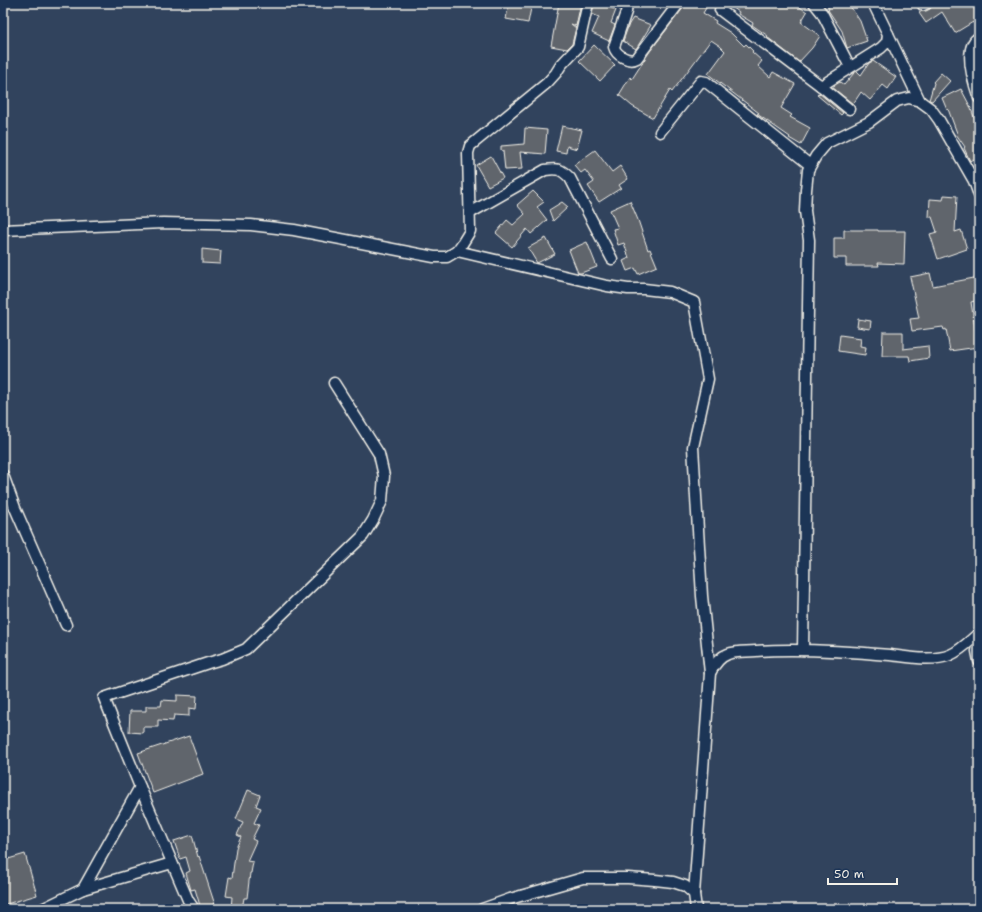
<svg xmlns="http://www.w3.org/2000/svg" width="982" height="912" font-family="'Shantell Sans',sans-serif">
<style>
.building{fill:#61656c;stroke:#f4f1e8}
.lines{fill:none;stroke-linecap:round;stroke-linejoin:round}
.minor-casing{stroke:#f4f1e8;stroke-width:13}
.minor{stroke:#1d3557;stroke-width:10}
</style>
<rect width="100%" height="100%" fill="#31435d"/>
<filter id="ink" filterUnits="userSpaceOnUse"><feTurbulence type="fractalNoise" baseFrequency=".025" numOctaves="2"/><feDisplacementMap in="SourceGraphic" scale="8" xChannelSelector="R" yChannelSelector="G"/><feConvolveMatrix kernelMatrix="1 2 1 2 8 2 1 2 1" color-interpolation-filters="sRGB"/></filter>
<g filter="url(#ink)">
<g class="building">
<path d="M509,3H532L528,23L506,19Z"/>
<path d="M559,3H581L576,26L571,24L576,28L572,44L567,49L551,46Z"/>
<path d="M594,3H601L616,10L611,23L615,25L609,41L592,33L599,17L592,14Z"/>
<path d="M687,3H709L703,13L716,21L715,23L731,33L744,46L746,44L753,51L752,52L762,61L758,66L770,77L773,72L795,84L781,108L792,115L790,117L810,128L801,145L789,138L790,137L757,114L759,113L708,74L725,51L720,46L711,40L672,92L670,90L653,118L632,106L619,95L630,77L632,79L650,51Z"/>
<path d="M726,3H794L807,12L801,22L820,36L812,48L799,62L767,37L768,36L752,25L753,23L738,14L739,12Z"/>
<path d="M826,3H848L860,21L867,41L847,48L842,31L828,10L829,9Z"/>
<path d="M934,3L936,6L941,3H976L979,8V31L973,22L955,33L942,12L926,23L919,13L922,11H926L930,9L932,7Z"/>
<path d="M633,18L651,25L636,49L623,41L629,24Z"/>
<path d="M594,45L615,65L600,81L579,61Z"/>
<path d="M873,61L896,77L888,89L883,85L870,100L861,92L853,104L833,88L835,85L840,82L844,85L854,73L857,71L861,75L869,63Z"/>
<path d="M941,73L950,81L932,101L929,100L934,83L933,82Z"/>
<path d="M961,89L970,106L974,117L979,124V173L973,159L970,161L964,148L965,147L956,134L957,133L948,109L947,110L942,98Z"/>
<path d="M819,93L843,113L841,115L817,95Z"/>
<path d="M562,126L582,130L577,149L567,146L566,153L556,151Z"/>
<path d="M525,128L547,130L545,154L520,152L522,169L505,170L503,151L501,150V146L524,144Z"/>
<path d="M595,150L612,172L620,166L628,179L619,185L621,188L599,202L588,186L594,182L585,170L581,173L574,165Z"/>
<path d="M491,156L503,178L488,186L476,165Z"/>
<path d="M533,191L544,202L537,207L547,220L531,234L527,229L512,247L496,233L507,220L513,225L525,214L517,205Z"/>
<path d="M944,195L957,196L955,232L961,230L967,249L938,259L930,234L937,232L932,217H929L930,199L943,200Z"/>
<path d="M630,201L638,220L648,250L650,249L657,266L638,274L635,268L627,271L623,261L629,258L624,243L618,245L613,229L618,228L610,210Z"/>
<path d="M562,202L568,207L553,221L549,210Z"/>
<path d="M844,230H878V231H905L904,264L878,263L879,266H846V258H834V238H844Z"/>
<path d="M546,238L555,254L537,263L528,248Z"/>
<path d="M587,242L597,267L581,273H578L569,250Z"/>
<path d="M202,249L221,251L220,264L202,263Z"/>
<path d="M930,273L933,286L979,277V300L971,302L978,347L950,351L946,329L944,330L943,327L912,331L910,319L919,318L910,277Z"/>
<path d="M858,319L871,321L870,329L857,327Z"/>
<path d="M883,332H903V349L928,346L929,358L910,361L909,356H882Z"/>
<path d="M840,335L861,338L860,346L866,347L865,355L838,351Z"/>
<path d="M177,695L197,696L196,709L189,708V716L174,715L173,721L158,720V727H143V733L129,732L130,711H146V706H161L162,700L177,701Z"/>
<path d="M189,736L203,774L153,793L138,753Z"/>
<path d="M248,790L260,795L256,806L261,808L254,823L259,825L252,839L256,841L247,861L253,862L251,873H250L247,898H244L242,909H231L232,897L226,896L229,877L232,878L236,848L241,837L237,835L243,822L236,819Z"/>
<path d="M192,835L198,857L199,856L215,905L202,909H201L195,889L191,890L186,873L190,871L186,857L180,859L174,841Z"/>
<path d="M25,854L37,895L3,905V870L8,869L5,860Z"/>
</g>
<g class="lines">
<defs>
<g id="minor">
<path d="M623,3C626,6 627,8 626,12L614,47C616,55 629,63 637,58L679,3"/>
<path d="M814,3L822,13L850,67"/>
<path d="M923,5L927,3"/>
<path d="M720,10L821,86L849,109"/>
<path d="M888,34L920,101"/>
<path d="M979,37C962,47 974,84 979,98"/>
<path d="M821,86L881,48L887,42L888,34L873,3"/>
<path d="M660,132L701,81L706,82L810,165"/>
<path d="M470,213L545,170C558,168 561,169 570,178L612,259"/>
<path d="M3,230L163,223L251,225L294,230L434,257H447L457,251L462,244L470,231L468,153L470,146L547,83L556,73L561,65L578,47L588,3"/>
<path d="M457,251L607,286L628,289H644L670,292L694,302L708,379L693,447L702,596L710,673"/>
<path d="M3,475L15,508L66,625"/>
<path d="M979,645L977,651L979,661"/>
<path d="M803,650L809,240L805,211L806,190L808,170L816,156L827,143L869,122L897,101L909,98L920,101L931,109L939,120L974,181L979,195"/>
<path d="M83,889L172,863"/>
<path d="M694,894L710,673C714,665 719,657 728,654C736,651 747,652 756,651C800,648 845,651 890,655C908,657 932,662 950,655C960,651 971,640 979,633"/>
<path d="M42,909L83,889L140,787"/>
<path d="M194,909L188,900L140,787L104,698L208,663L222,659L246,649L363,536L373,520L382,501L384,476L379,454L334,383"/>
<path d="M482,909L510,899L583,878H628L655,880L673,882L685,886L694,894L696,909"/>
</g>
</defs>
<use href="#minor" class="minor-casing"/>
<use href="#minor" class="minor"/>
</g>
</g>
<rect width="982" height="912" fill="none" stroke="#1d3557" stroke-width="16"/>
<rect x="8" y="8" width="966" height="896" fill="none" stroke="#f4f1e8" stroke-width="1.5" filter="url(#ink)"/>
<path d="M828 878v6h69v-6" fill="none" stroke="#f4f1e8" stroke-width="2"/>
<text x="834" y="878" font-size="12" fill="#f4f1e8" stroke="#1d3557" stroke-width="3" paint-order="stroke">50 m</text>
</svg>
